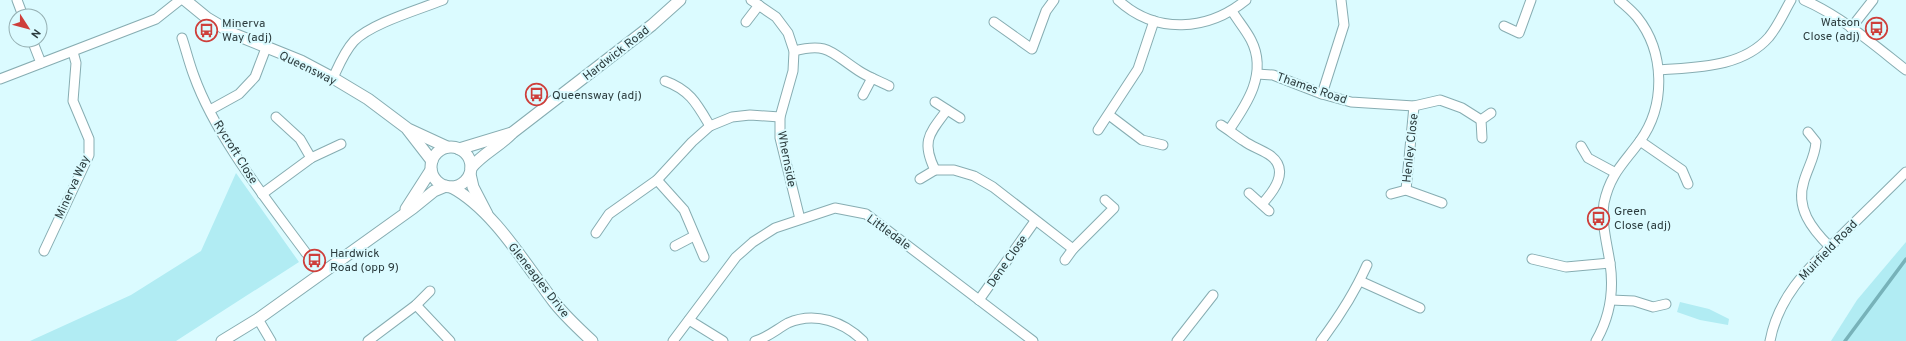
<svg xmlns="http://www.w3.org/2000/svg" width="1906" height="341" font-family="Overpass,sans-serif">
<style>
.green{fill:#b1ecf3}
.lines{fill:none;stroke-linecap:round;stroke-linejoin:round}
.stream{stroke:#77b2b9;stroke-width:3.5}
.minor-casing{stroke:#87adb2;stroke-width:11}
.tertiary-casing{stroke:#87adb2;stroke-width:13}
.minor{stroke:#fff;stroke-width:9}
.tertiary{stroke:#fff;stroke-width:11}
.labels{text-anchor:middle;stroke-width:4;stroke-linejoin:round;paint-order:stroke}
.poi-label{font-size:12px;fill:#2c3c3e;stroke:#dbfbff;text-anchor:start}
.street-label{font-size:12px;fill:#2c3c3e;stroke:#dbfbff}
</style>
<rect width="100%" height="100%" fill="#dbfbff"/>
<g class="green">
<path d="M236,173L299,262L176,341H30L131,295L201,251Z"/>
<path d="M1906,242V341H1831L1857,300Z"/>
<path d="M1680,302L1709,309L1729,319L1728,325L1700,320L1677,312Z"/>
</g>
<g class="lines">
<path class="stream" d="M1845,341L1906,259"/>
<defs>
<g id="minor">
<path d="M17,0L23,16"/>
<path d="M751,0L776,17L788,33L794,51L793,71L780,117V138L800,219"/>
<path d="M1118,0C1156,35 1208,31 1246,0"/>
<path d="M1804,0C1841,16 1874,45 1906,70"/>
<path d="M746,22L759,5"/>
<path d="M994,22L1032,49L1046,11L1054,0"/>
<path d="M1504,26L1519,33L1531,0"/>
<path d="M1851,28L1873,0"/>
<path d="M182,38C186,50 189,63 194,76C216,137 267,200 306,253"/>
<path d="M32,40L41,63"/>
<path d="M794,51C829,42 831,53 859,71C868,77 879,81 889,86"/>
<path d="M1659,70C1696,67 1742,68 1769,37C1778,26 1784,12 1791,0"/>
<path d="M1257,74L1273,75L1322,94L1351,102L1414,106L1440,100L1462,108L1481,120"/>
<path d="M333,78C339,65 344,52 354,41C372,23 418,10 443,0"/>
<path d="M0,79L156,19L180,0"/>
<path d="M665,81C690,90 697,104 710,126"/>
<path d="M1322,94L1344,25L1341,0"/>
<path d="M863,95L872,78"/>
<path d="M935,102L960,118"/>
<path d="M210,110L239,94L255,77L266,48"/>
<path d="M1109,115L1142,140L1163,145"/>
<path d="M276,117L300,139L311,158"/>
<path d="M1221,125C1229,130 1236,136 1244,141C1252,147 1263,150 1271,156C1290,171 1273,192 1262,204"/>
<path d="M1098,130L1138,69L1154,21"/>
<path d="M1229,130C1247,104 1268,73 1251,40C1246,30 1238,21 1232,11"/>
<path d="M1808,132L1816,142C1815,157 1808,167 1804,181C1795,208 1812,229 1830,247"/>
<path d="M1482,138L1481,120L1491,113"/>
<path d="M1640,141L1682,170L1688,184"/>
<path d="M1581,146L1588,158L1614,172"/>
<path d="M935,170C921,141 929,134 947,110"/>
<path d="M920,179L935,170H954L974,176L993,187L1073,249"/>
<path d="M657,180L684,210L704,257"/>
<path d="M1406,190L1414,106"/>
<path d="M1249,193L1269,211"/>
<path d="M262,194L311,158L341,144"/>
<path d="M1391,194L1406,190L1442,203"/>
<path d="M596,233L609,214L657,180L692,142L710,126L732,117L750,115L780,117"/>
<path d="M675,246L694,236"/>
<path d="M44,251L89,155V139L73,101L76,63L73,52"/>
<path d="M1532,259L1566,267L1610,263"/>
<path d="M1065,260L1073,249L1114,208L1105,200"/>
<path d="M1360,281L1420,308"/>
<path d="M979,300L1035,221"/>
<path d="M1611,300L1634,301L1653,307L1666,304"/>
<path d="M416,305L450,341"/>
<path d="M258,319L271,341"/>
<path d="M689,320L723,341"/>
<path d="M368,341L416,305L430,291"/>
<path d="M673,341L736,257L753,242L775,228L835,208L866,214L1033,341"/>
<path d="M755,341C767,338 777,329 788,323C815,311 844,322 863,341"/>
<path d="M1177,341L1213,295"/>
<path d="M1321,341C1339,317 1355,292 1367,265"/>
<path d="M1596,341C1610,317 1614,290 1610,263C1607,243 1601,223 1604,203C1610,174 1624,163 1640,141C1666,105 1665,52 1637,17C1632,11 1625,5 1619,0"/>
<path d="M1770,341C1779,293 1812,265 1845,232C1865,212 1886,192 1906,172"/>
</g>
<g id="tertiary">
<path d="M185,0L207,18L234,34L301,61L333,78L368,99L408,129L447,147"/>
<path d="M408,130L432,161"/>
<circle cx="451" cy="167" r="20"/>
<path d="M459,149L512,133"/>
<path d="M471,168C482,154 500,146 512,133L652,25L680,0"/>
<path d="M470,174L473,187L487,214"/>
<path d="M451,187C493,209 525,264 554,302C565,316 579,329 592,341"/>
<path d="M406,209L431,170"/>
<path d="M222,341L258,319L413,208L434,191L446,186"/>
</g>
</defs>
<use href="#minor" class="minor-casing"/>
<use href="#tertiary" class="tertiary-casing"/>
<use href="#minor" class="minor"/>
<use href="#tertiary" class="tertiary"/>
</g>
<defs>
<symbol id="bus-ring" viewBox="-11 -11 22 22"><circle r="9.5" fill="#dbfbff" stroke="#ce3f3b" stroke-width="1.5"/><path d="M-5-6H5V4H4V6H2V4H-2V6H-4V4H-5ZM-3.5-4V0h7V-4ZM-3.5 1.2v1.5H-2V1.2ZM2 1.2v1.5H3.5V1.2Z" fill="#ce3f3b"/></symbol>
</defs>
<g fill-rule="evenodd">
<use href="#bus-ring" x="1864" y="16" width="25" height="25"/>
<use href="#bus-ring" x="194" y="18" width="25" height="25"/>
<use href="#bus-ring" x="524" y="82" width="25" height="25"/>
<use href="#bus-ring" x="1586" y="206" width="25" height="25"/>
<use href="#bus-ring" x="302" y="248" width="25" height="25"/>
</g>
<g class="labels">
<g class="poi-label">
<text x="1860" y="26" text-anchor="end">Watson<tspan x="1860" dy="14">Close (adj)</tspan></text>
<text x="222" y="27">Minerva<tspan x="222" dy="14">Way (adj)</tspan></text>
<text x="552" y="99">Queensway (adj)</text>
<text x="1614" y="215">Green<tspan x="1614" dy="14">Close (adj)</tspan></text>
<text x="330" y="257">Hardwick<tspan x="330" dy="14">Road (opp 9)</tspan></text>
</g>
<g class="street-label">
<text transform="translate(616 53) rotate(-38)" y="4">Hardwick Road</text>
<text transform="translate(308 68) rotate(26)" y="4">Queensway</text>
<text transform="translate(1312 88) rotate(19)" y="4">Thames Road</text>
<text transform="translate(1410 148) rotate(-84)" y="4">Henley Close</text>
<text transform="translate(236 152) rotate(58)" y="4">Rycroft Close</text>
<text transform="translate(787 159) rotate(79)" y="4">Whernside</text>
<text transform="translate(72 187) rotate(-66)" y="4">Minerva Way</text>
<text transform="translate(889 232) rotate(36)" y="4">Littledale</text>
<text transform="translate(1828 250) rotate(-46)" y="4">Muirfield Road</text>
<text transform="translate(1007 261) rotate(-55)" y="4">Dene Close</text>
<text transform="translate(539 280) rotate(52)" y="4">Gleneagles Drive</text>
</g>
</g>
<g transform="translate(28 28) rotate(126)"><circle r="19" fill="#dbfbff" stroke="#95afb2"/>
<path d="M0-3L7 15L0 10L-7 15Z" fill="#ce3f3b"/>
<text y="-6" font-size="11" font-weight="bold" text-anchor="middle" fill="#2c3c3e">N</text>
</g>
</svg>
